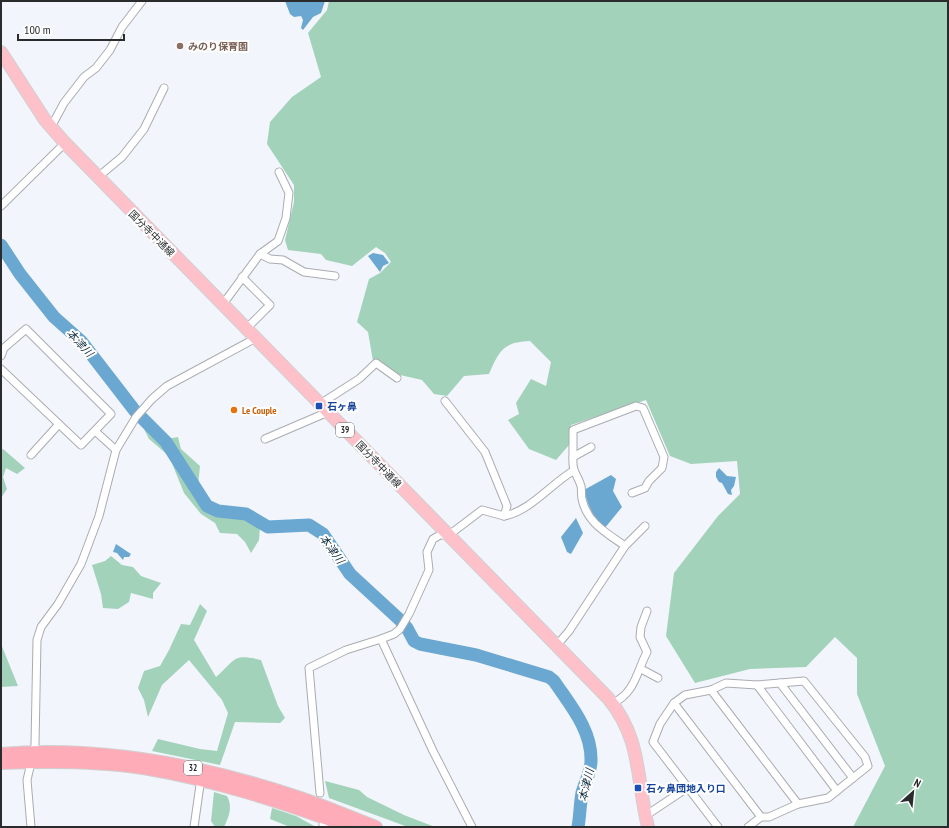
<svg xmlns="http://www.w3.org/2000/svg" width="949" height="828" font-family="'PT Sans Narrow','Noto Sans JP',sans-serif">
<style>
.green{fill:#a3d2ba}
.water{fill:#6ba8d1}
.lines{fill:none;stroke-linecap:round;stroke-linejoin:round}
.river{stroke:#6ba8d1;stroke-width:13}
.minor-casing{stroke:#a9acb1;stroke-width:9}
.primary-casing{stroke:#d0d0d1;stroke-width:14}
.trunk-casing{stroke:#d0d0d1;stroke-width:14}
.minor{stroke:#fff;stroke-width:7}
.primary{stroke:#fec1ca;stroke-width:12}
.trunk{stroke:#feacb8;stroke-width:12}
.education-dot{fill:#8d6e63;stroke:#fff;stroke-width:1.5}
.transit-dot{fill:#1a4fb4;stroke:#fff;stroke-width:1.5}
.food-dot{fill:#e8710a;stroke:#fff;stroke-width:1.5}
.labels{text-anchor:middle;stroke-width:4;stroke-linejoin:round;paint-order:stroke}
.shield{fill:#fff;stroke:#696b6c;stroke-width:1}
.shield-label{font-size:9px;font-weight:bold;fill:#292b2d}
.education-label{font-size:10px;font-weight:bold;fill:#785e54;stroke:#fff;text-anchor:start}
.street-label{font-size:10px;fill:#292b2d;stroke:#fff}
.transit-label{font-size:10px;font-weight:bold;fill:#164399;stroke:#fff;text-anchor:start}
.food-label{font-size:10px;font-weight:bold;fill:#c56008;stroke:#fff;text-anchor:start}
.water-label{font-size:11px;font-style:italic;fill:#143042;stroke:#fff}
</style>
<rect width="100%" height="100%" fill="#f2f5fb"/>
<g class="green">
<path d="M329,1H948V827H853L885,766L857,694V658L835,637L806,667L750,669L695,683L666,636L674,573L718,516L740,494L737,461L691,464L670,456L646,400L571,425L569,445L556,460L529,449L508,420L519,414L516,403L531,379L546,386L551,362L530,341C503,342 499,351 489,374L464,376L447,396L434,394L422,380L400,375L373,361L368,332L357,322L369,279L380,273L391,262L385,253L376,247L352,266L326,260L321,254L288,250L285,240L294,202V185L267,144L270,122L292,97L321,77L308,33L327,10Z"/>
<path d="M150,427L161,440L178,437L181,449L200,466L197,496C213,518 220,509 241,515C249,517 254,522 260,527L259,540L251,553L245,542L237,534L220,533L215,523L201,514L184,493L169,456L149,439L144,429Z"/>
<path d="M3,449L25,468L17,474L6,468L3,477L7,489L1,498V450Z"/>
<path d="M111,556L122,565L133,567L141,576L161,583L153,593V599L131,593L129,602L118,609L103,608L101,594L92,565L105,561Z"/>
<path d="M200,604L207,611L194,640L216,677C236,660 232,653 261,660L278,706L285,718L280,723L235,722L220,765L152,751L158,739L200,749L217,751L228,713L222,700L189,660L162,685L148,717L144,700L138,688L144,671L160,666L169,650L181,624L190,625Z"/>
<path d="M1,644L18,686L1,687Z"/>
<path d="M325,781L359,790L367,797L404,815L435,827H408L329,798Z"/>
<path d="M214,792L227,796C233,807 229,816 224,827H215L211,821Z"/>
<path d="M272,808L296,816L316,827H290L270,819Z"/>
</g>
<g class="water">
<path d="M285,1H325L321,13L313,17L303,30L301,28L303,20L301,16L294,17L290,14Z"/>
<path d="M373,253L383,255L389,263L383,266L380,272L368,256Z"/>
<path d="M719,468L727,476L736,477L734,486L731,490L732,495L728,494L722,483L719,482L716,477V472Z"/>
<path d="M611,475L616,479L613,491L622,507L604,529C593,517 588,506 584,490Z"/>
<path d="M576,518L583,533L571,554L567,552L561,537Z"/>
<path d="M116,544L131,554L129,557H124L123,560L117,553L113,552Z"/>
</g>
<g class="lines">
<path class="river" d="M1,245L20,274L54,317L81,341L135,411L166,442L207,506L218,511L246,514L268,527L309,525L323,534L350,574L400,620L407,628L414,641L420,644L476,655L549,677L554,681C570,705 592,730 591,761C591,772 585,782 582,793C580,804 580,816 578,827"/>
<defs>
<g id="minor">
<path d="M51,127L64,103L84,77L96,68L110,50L122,27L142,1"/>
<path d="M98,177L122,157L144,129L164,88"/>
<path d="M1,206L65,143"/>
<path d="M260,254L270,259L283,260L304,272L335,276"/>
<path d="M242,277L270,305L247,328"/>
<path d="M223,304L260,254L278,241L286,218L289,193L279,172"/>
<path d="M1,356L4,348L26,329L111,414L81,445L1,369"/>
<path d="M320,404L359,379L376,363L397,378"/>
<path d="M95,431L116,450"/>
<path d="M265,439L328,412"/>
<path d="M591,447L573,457C572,473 577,473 581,486C582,490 581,495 582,499C587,523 607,533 625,546"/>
<path d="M31,455L59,424"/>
<path d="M573,457V430L636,406L643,408L664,457L662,468L649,481L645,488L632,493"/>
<path d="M504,516C529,512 551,484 573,471"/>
<path d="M381,639L394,634L400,629L409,614L429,570L427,552L433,539L440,535H449L482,510L504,516L507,506L485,452L445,401"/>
<path d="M557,645L569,631L625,546L645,526"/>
<path d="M641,669L658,678"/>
<path d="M780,683L853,778"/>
<path d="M757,685L837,791"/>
<path d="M711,690L798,804"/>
<path d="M613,703C635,693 637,671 647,652L640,637L641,627L647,611"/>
<path d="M674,703L761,817"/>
<path d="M320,793L309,668L346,650L381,639L433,751L472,827"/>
<path d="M645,816L687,788"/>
<path d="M323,825L324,827"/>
<path d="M31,827L27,780L35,745L37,640L41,627L58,604L81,564L99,516L116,450L136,417L152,399L167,386L256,338"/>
<path d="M194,827L201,778"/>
<path d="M718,827L653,742L660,724L674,703L685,695L711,690L726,683L757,685L804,681L865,757L868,766L828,798L798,804L769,817H761L748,827"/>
</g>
<path id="primary" d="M1,52L45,120L65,143L608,698C642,739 636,778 648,827"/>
<g id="trunk">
<path d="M1,754C98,746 196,764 288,794C318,803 347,816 376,827"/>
<path d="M1,763C48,761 96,761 143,768C215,780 282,802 350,827"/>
</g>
</defs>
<use href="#minor" class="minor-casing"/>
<use href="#primary" class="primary-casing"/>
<use href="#trunk" class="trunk-casing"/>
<use href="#minor" class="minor"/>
<use href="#primary" class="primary"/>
<use href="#trunk" class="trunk"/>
</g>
<circle class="education-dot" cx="180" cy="46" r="4"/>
<g class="transit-dot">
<rect x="315" y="402" width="8" height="8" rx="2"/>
<rect x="634" y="784" width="8" height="8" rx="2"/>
</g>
<circle class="food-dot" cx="234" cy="410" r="4"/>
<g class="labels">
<g class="shield">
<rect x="336" y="423" width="18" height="14" rx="3"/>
<rect x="184" y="761" width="18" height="14" rx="3"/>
</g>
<g class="shield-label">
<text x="345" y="433">39</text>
<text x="193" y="771">32</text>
</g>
<g class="education-label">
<text x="188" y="50">みのり保育園</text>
</g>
<g class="street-label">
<text transform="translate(152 233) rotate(45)" y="4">国分寺中通線</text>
<text transform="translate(379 464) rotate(46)" y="4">国分寺中通線</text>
</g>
<g class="transit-label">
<text x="327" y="410">石ヶ鼻</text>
<text x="646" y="792">石ヶ鼻団地入り口</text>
</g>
<g class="food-label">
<text x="242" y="414">Le Couple</text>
</g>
<g class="water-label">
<text transform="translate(80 343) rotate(47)" y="4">本津川</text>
<text transform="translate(332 549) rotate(54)" y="4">本津川</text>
<text transform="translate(586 785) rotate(-77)" y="4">本津川</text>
</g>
</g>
<rect width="949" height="828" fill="none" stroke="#292b2d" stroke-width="4"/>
<g transform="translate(913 792) rotate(27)" stroke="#ffffff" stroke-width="3" paint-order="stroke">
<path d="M0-3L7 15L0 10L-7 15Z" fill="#292b2d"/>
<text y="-6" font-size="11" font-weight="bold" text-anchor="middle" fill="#292b2d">N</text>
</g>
<path d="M18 34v6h106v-6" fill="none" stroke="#292b2d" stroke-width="2"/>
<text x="24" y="34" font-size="12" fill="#292b2d" stroke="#ffffff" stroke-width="3" paint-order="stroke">100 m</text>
</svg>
